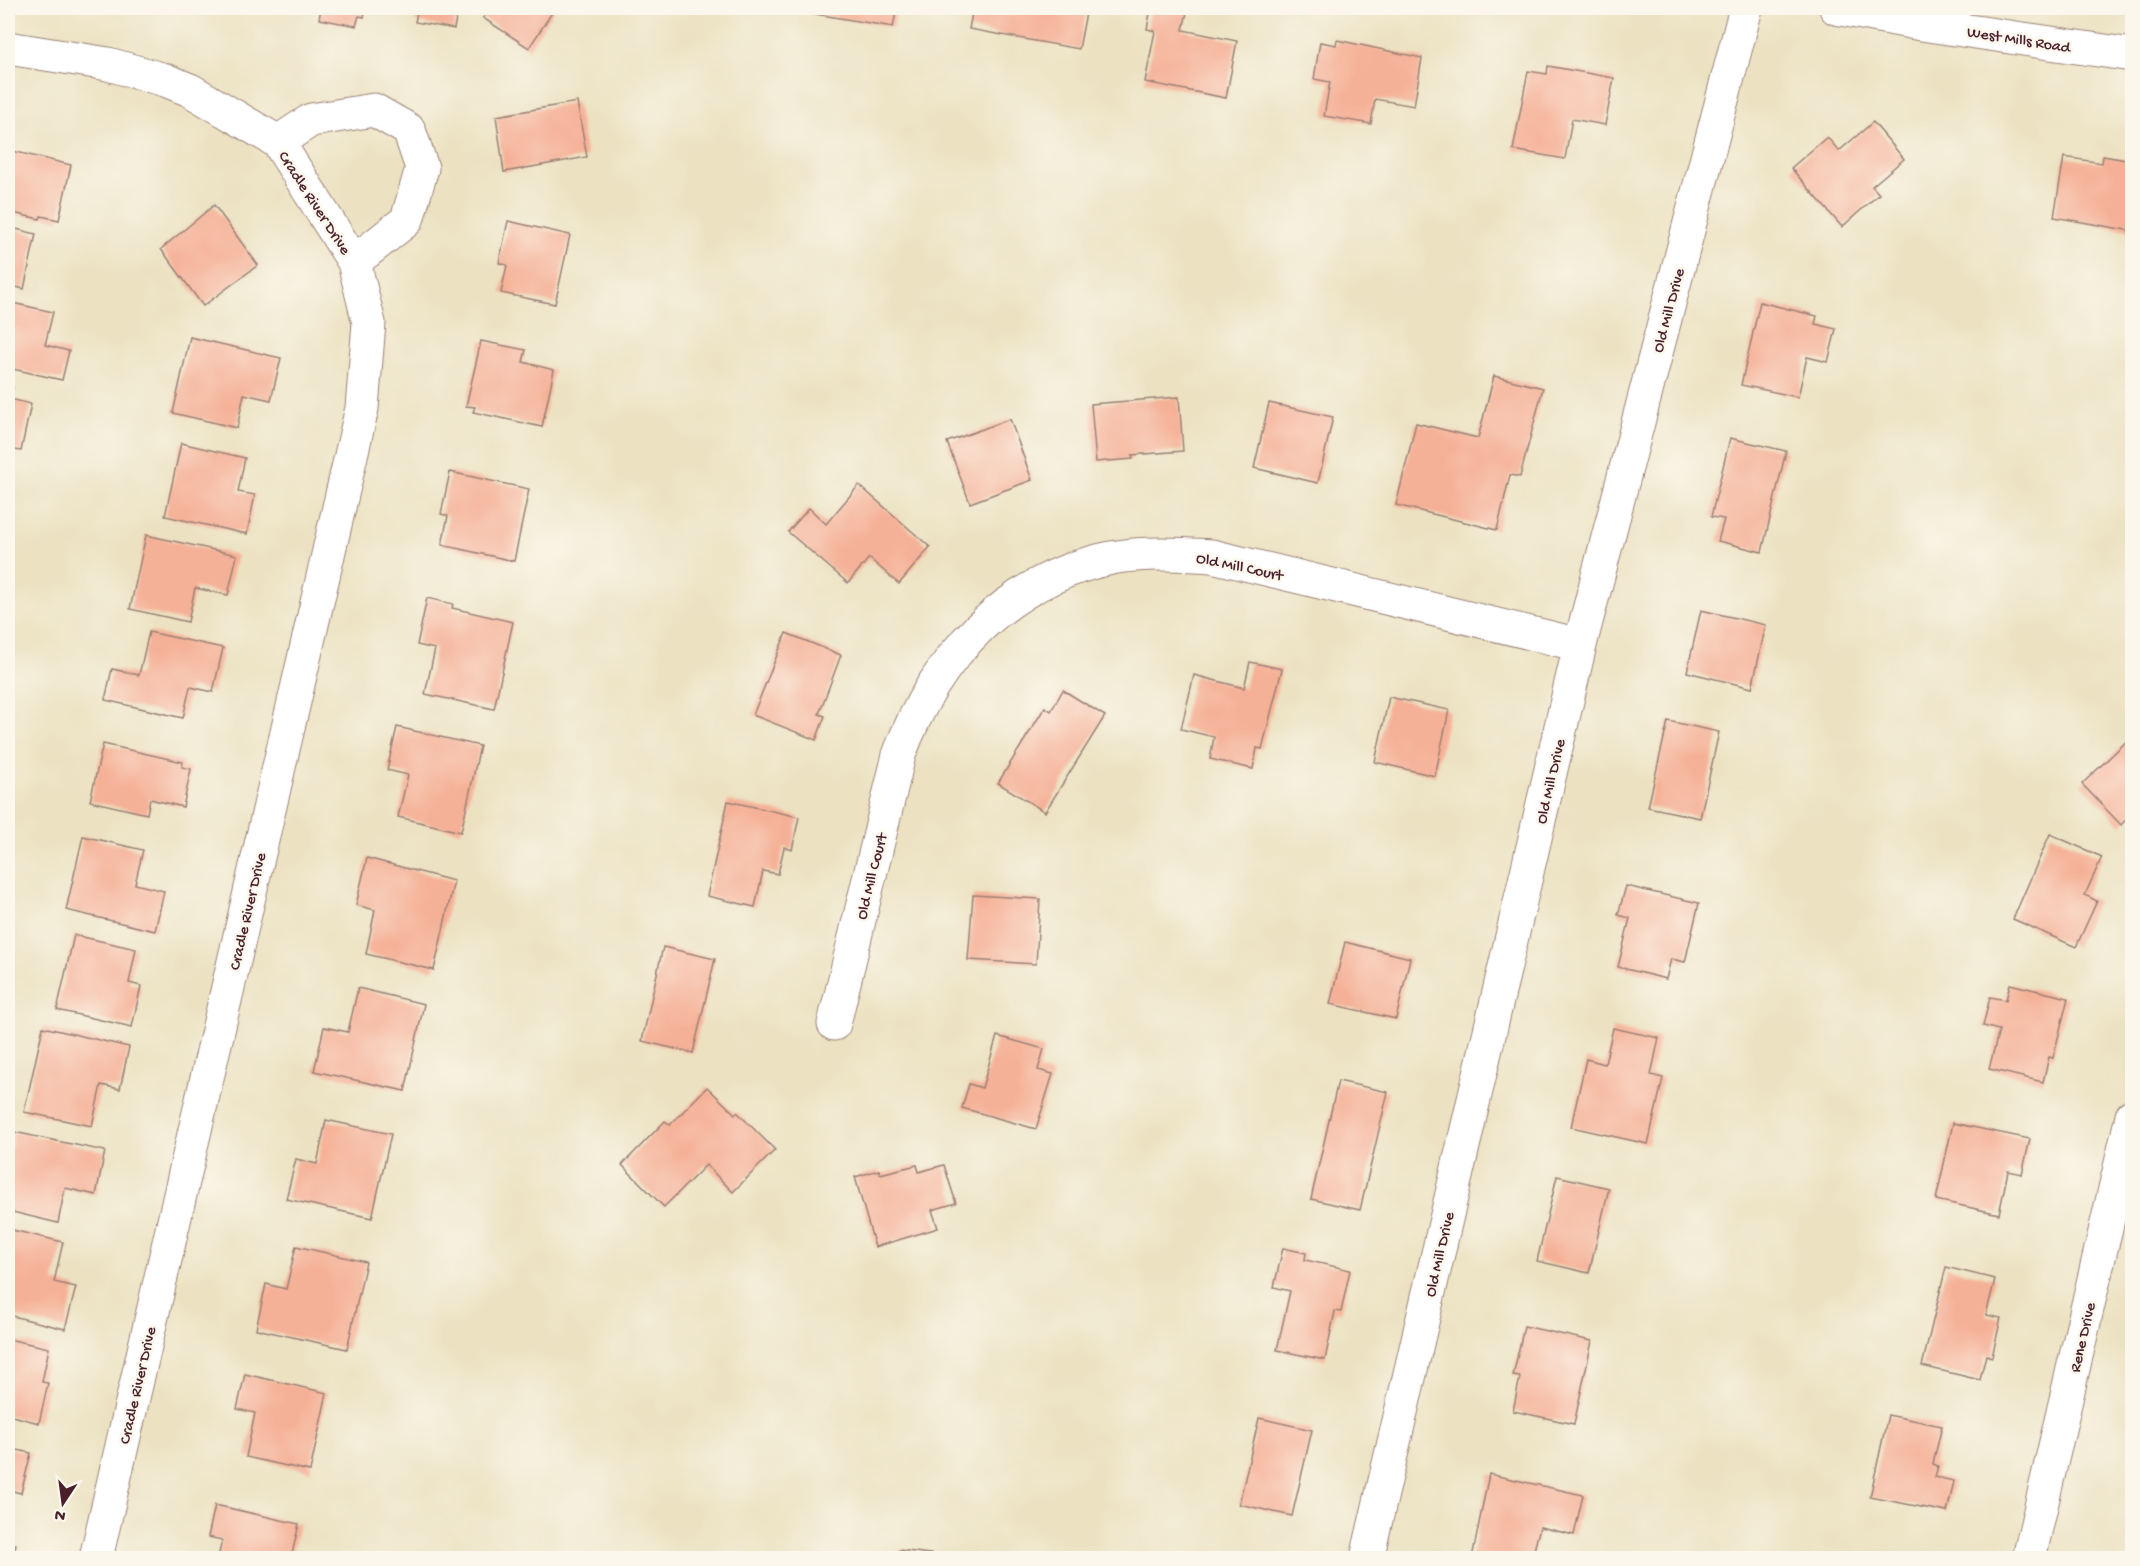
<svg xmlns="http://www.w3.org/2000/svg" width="2140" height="1566" font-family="'Gochi Hand',sans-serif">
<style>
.building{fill:#f5b197}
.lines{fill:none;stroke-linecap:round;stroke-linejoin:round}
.minor-casing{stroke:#9b8076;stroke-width:35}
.minor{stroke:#fff;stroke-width:33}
.labels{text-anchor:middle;stroke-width:5;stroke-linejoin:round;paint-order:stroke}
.street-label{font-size:16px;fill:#4a1f2b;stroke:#fbf7ec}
</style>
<rect width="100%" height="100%" fill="#fbf7ec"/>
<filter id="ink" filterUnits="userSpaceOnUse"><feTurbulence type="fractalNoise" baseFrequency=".0167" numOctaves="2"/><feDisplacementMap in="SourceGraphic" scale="12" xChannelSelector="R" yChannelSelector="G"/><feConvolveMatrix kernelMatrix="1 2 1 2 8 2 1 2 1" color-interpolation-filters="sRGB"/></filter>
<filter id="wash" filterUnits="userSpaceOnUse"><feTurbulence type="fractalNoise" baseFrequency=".008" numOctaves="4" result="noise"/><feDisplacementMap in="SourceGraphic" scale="24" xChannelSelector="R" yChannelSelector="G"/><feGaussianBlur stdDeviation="1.35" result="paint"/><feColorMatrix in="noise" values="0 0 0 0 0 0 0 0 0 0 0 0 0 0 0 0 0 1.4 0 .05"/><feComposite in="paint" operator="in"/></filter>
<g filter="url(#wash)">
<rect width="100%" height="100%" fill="#ece2c2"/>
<g id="blocks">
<g class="building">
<path d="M321,8H366L364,17L359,16L356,26L319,19Z"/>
<path d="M418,8H458L454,29L415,22Z"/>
<path d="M489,8H555L529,48L483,18Z"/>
<path d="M798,8H897L893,27L798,11Z"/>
<path d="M973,8H1087L1079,49L969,29Z"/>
<path d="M1151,8H1188L1183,30L1237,41L1226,98L1145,82L1155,31L1147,29Z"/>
<path d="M1337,40L1422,58L1414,106L1375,99L1371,124L1324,116L1330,82L1314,79L1320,42L1336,45Z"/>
<path d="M1548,66L1614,78L1605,125L1572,119L1565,159L1513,150L1528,71L1547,74Z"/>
<path d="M577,102L587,157L504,172L496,116Z"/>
<path d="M1873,122L1904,159L1872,186L1879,194L1842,227L1791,168L1827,137L1839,151Z"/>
<path d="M8,150L71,165L59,220L41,216L40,219L8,212Z"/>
<path d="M2103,156L2132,161V231L2054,217L2064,157L2102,163Z"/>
<path d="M214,205L258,265L203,306L161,249Z"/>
<path d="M508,221L570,235L555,304L501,293L507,265L499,263Z"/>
<path d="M8,227L36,234L24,289L8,285Z"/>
<path d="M8,302L53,312L45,345L69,351L62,380L8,368Z"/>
<path d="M1760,302L1817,316L1815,324L1836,329L1828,362L1807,357L1798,397L1741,385Z"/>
<path d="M190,337L281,358L271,400L244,394L237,428L173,413Z"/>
<path d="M481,341L526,350L523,362L554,370L542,427L473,412L475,407L466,406Z"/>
<path d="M1494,376L1543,388L1520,477L1510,475L1497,530L1396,505L1416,423L1478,438Z"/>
<path d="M8,386L13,387L10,399L31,404L21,451L8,449Z"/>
<path d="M1179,397L1183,451L1132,455L1133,459L1096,462L1091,404Z"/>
<path d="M1269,403L1333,417L1318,483L1254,468Z"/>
<path d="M1010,419L1032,480L970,503L947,442Z"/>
<path d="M1730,438L1786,451L1762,552L1718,541L1724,519L1711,517Z"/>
<path d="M181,443L245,458L238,492L255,495L247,534L165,516Z"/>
<path d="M450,472L529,489L514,561L442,545L448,516L441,514Z"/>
<path d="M859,485L930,547L899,584L869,558L848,583L788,532L809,508L826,524Z"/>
<path d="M146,535L237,555L228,595L195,588L188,622L130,609Z"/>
<path d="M427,598L453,604L452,608L513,622L494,709L425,694L435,649L417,645Z"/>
<path d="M1701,610L1766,625L1752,688L1687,672Z"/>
<path d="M149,632L223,648L213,692L190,687L183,718L105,700L112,669L139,675Z"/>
<path d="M786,633L841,655L819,714L825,716L816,740L753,715Z"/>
<path d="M1250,662L1282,669L1262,749L1257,748L1253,769L1210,759L1214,737L1181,729L1194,675L1244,688Z"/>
<path d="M1063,690L1105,716L1045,812L998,783L1045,707L1051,711Z"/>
<path d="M1389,697L1449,710L1435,776L1375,762Z"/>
<path d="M1668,721L1719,732L1700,818L1648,807Z"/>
<path d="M397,727L480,746L461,832L398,817L408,775L387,770Z"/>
<path d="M2132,736V813L2121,825L2082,784Z"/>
<path d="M103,744L183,762L182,767L191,769L183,807L150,799L147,814L90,801Z"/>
<path d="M728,801L799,817L792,850L784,847L778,874L763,871L755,907L707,896Z"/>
<path d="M2050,834L2102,857L2085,895L2097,901L2076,947L2013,919Z"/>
<path d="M83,836L143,850L135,884L164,891L155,931L66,910Z"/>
<path d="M367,858L454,881L434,970L366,954L375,910L356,905Z"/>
<path d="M1626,886L1699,903L1685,962L1671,959L1666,979L1618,967L1630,918L1618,915Z"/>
<path d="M973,895L1040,899L1036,964L968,960Z"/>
<path d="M74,935L136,949L129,983L141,986L132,1027L57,1010Z"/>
<path d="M1345,942L1410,958L1396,1019L1330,1004Z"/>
<path d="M663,947L715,959L693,1053L642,1041Z"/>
<path d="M2010,984L2068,998L2053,1058L2049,1057L2043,1082L1989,1069L1999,1030L1983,1026L1990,997L2006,1000Z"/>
<path d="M358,988L424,1004L405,1091L314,1071L324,1027L348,1032Z"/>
<path d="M43,1027L129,1047L120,1089L101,1085L92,1126L24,1112Z"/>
<path d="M1613,1028L1659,1038L1651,1075L1663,1078L1648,1144L1571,1127L1586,1059L1605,1064Z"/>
<path d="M997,1036L1044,1049L1038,1070L1053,1074L1036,1129L962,1108L969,1084L982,1088Z"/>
<path d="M1338,1081L1388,1092L1360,1210L1311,1199Z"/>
<path d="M707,1087L735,1114L737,1112L775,1150L733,1192L706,1165L664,1207L622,1165L665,1121L670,1125Z"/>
<path d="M326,1120L391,1134L372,1218L286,1199L296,1159L317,1164Z"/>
<path d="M1953,1123L2030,1139L2022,1174L2008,1171L1999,1214L1936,1200Z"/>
<path d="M14,1132L105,1151L96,1195L65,1188L58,1223L8,1211V1164Z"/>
<path d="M917,1165L919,1172L944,1165L956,1203L932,1210L938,1228L875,1247L855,1177L879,1170L880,1174Z"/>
<path d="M1557,1176L1609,1188L1589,1273L1537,1261Z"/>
<path d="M8,1229L63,1242L54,1282L76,1287L65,1329L8,1315Z"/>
<path d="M296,1246L366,1262L347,1349L256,1329L266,1284L286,1289Z"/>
<path d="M1283,1248L1306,1253L1305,1260L1350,1270L1341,1312L1335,1311L1325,1360L1277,1350L1290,1291L1274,1287Z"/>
<path d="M1946,1267L1995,1279L1986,1315L2001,1318L1992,1357L1986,1355L1980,1380L1922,1366Z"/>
<path d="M1524,1326L1592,1341L1574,1424L1513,1411L1520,1377L1513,1376Z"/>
<path d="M8,1339L49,1348L42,1382L48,1383L39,1423L8,1415Z"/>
<path d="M245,1374L327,1393L310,1471L246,1457L255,1413L237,1409Z"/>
<path d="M1888,1415L1942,1426L1933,1464L1938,1466L1935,1477L1954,1481L1947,1512L1870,1497Z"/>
<path d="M1259,1418L1312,1430L1292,1516L1239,1504Z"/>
<path d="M8,1448L31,1453L21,1493L8,1490Z"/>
<path d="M1489,1474L1583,1495L1574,1535L1540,1527L1532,1558H1472Z"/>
<path d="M215,1505L299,1524L291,1558H218L222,1540L208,1537Z"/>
<path d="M8,1542L16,1544L13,1558H8Z"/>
<path d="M899,1550L953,1557V1558H898Z"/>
</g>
</g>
</g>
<g filter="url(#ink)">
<use href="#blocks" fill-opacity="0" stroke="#9b8076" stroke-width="1.5"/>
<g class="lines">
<defs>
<g id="minor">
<path d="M1836,8L1921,24L2132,55"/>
<path d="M8,48L108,64L165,80L190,90L278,142L354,262L369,323L362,408L96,1558"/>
<path d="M278,142L311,120L374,110L409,130L422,168L407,220L354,262"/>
<path d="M834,1024L899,755C935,657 1006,580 1111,558C1144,552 1179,554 1212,556L1580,645"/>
<path d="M1367,1558L1580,645L1746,8"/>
<path d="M2029,1558L2132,1116"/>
</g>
</defs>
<use href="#minor" class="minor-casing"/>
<use href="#minor" class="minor"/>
</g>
</g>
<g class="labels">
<g class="street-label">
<text transform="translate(2019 38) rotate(9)" y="6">West Mills Road</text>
<text transform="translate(316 202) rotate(57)" y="6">Cradle River Drive</text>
<text transform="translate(1667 310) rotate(-75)" y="6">Old Mill Drive</text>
<text transform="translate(1240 565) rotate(12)" y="6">Old Mill Court</text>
<text transform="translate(1549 781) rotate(-77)" y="6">Old Mill Drive</text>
<text transform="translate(870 876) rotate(-76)" y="6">Old Mill Court</text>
<text transform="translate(246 911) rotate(-77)" y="6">Cradle River Drive</text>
<text transform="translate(1438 1254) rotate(-77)" y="6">Old Mill Drive</text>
<text transform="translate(2081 1337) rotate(-77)" y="6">Rene Drive</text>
<text transform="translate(136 1385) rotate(-77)" y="6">Cradle River Drive</text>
</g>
</g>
<rect width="2140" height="1566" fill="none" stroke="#fbf7ec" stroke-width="30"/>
<g transform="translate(63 1503) rotate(193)" stroke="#fbf7ec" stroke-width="4.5" paint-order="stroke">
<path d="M0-4.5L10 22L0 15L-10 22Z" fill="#4a1f2b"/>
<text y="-9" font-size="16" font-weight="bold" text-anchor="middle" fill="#4a1f2b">N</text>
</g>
</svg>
